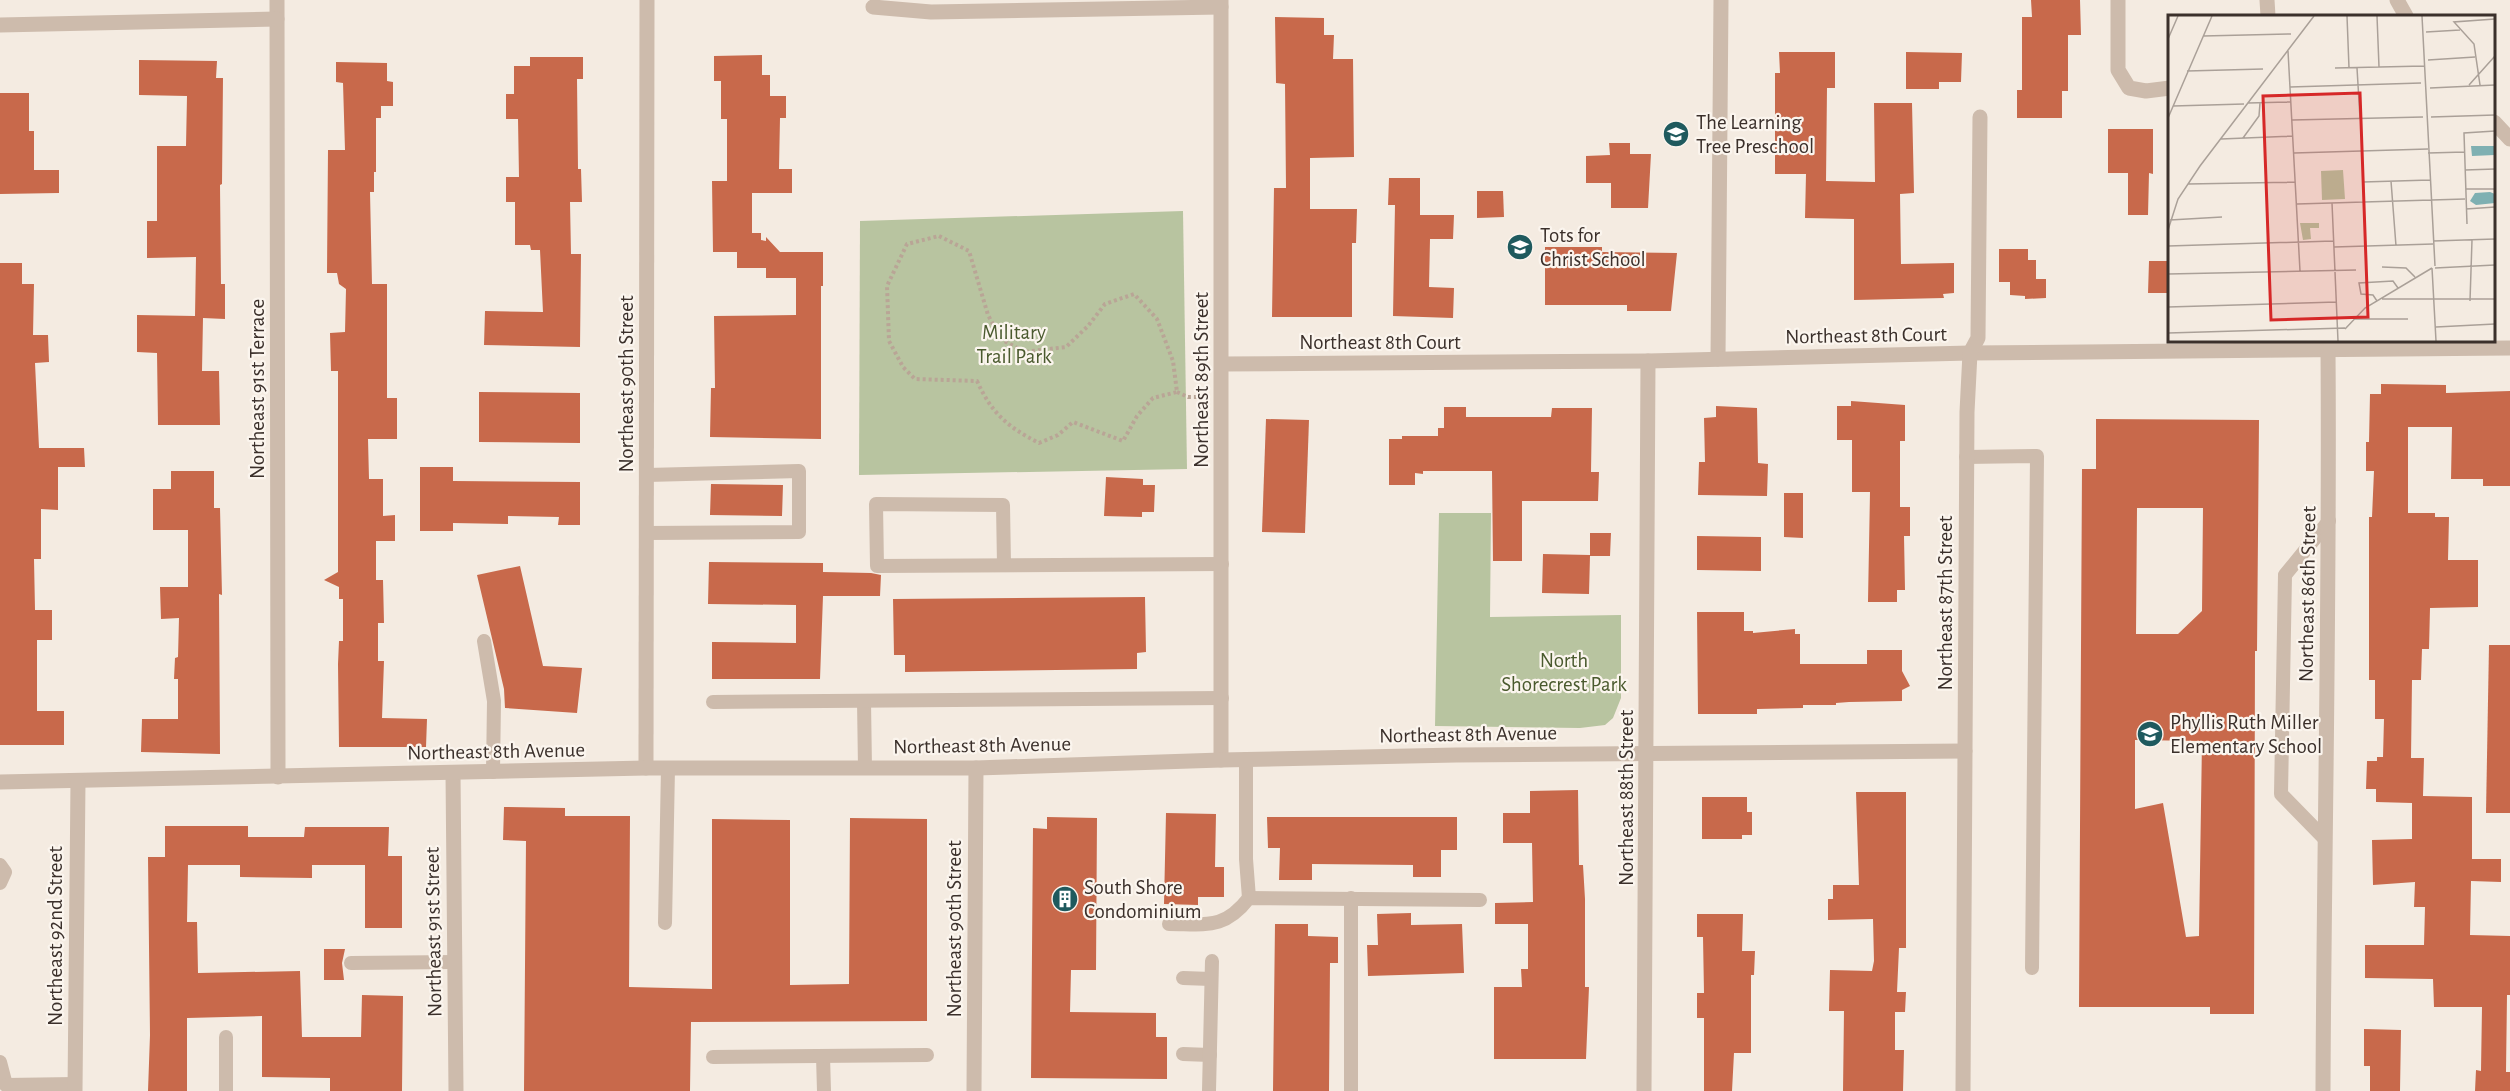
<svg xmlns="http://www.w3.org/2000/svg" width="2510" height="1091" font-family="'Alegreya Sans',sans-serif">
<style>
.green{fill:#b8c4a0}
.building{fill:#c8694b;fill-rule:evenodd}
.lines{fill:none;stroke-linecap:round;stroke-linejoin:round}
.path{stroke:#b9a596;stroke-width:4;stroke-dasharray:3 3;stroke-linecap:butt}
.lane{stroke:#cdbbac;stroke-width:14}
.street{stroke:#cdbbac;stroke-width:15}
.labels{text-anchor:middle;stroke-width:4.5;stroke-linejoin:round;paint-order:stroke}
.poi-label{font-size:21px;fill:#3b302b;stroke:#fbf5ee;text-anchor:start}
.park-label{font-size:21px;fill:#4a5a2e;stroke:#fbf5ee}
.street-label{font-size:21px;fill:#3b302b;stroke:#fbf5ee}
.inset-road{fill:none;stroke:#aaa098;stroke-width:1.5}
.view{fill:#d62828;fill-opacity:0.15;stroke:#d62828;stroke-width:3}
.inset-edge{fill:none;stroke:#3b302b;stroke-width:3}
</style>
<rect width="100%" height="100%" fill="#f4ebe1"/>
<g class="green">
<path d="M1183,211L1187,469L859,475L860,221Z"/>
<path d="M1439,513H1491L1490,617L1621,615V698L1613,718L1605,725L1580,728L1435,726Z"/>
</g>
<g class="building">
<path d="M2031,0H2080L2081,35H2068V91H2062V118H2017V90H2022V17H2032Z"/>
<path d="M1275,17L1324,18V35H1334L1333,59H1353L1354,157L1310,158V209H1357L1356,243H1352V317H1272L1274,188H1286L1285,84L1276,83Z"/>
<path d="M1779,52H1835V88H1827L1826,181L1875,182L1874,103H1912L1914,193L1900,194L1901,264L1954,263V293L1943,294L1944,298L1854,300V219L1805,218L1806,174H1775V73H1780Z"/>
<path d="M1906,52L1962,53L1961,82H1939V89H1906Z"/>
<path d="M762,55V75H770V96H786V118H780L779,169H792V193H752V233H761V240L766,241V237L780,252H823V286H821V439L710,437L711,388H715L714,316L796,315V278H766V268H737V252H713L712,181H727V119H721V81H714V56Z"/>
<path d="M530,57H583V79H577L578,169H581L582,202H570L571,254H581L580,347L484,345L485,311L543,312L540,250H531L530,245H515V202H506V177H519L518,119H506V94H514V66H530Z"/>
<path d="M139,60L217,61L216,78H223L222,184L220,185L221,284H225V319L203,318L202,371H219L220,425H158L157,353L137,352V315L195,316L196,257L147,258V221H157V146H186L187,96L139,95Z"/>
<path d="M336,62L387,63V81L393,82V106H381V118H376V172H374V192H370L372,284H387V398H397V439H368L369,479H383V516L395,515V541H376V580H383L384,623H378V661H384L382,718L427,719L426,747H339L338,664L339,641H343V599H339V587L324,580L338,572V371H331L330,333L345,332L346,289L339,284L337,273H327L328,150H345L343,83L336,82Z"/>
<path d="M0,93H29V131H34V170H59V193L0,194Z"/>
<path d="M2108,129H2153V174L2149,173L2148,215H2128V173H2108Z"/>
<path d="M1609,143H1630V154H1651L1648,208H1611V183H1586V156L1610,155Z"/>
<path d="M1389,178H1420V215H1454L1453,239H1430L1429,287L1454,288L1453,318L1393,316L1395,205H1388Z"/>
<path d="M1477,191H1503L1504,217L1477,218Z"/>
<path d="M1545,247H1602V252L1677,253L1671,311H1627V305H1545Z"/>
<path d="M1999,249H2028V260H2036V279H2046V298L2025,299V296L2010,295V282H1999Z"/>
<path d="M2149,261H2169V293H2148Z"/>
<path d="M0,263H22V284H34L33,335H48L49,362L35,363L39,448H84L85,467H58V510L41,509V559H34L35,610H52V640H37V711H64V745H0Z"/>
<path d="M2381,384L2446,385V393L2510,391V486H2483V479H2451L2452,427H2408V513H2435V517H2449L2448,560H2478V607L2430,608L2429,649H2422L2421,680H2412L2411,758H2424L2423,796L2472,797V859H2501V882L2471,881L2470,935L2510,936V995H2507L2506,1072H2510V1091H2475L2476,1070L2481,1071L2482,1007H2434L2433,979L2365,978V945H2424L2425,907H2414L2415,882L2373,885L2372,840L2412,839V803L2376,802V789H2366L2367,761H2377V757H2383L2384,719H2375V680H2369V517H2372L2374,471H2366V442H2369L2370,394H2381Z"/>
<path d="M479,392L580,393V443L479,442Z"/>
<path d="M1851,401L1905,405V441H1900V507H1910V536H1904L1905,590H1897V602H1868L1870,492H1852V440H1837V406H1851Z"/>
<path d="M1716,406L1757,408L1758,463L1768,464L1767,496L1698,495L1699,462H1705L1704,418L1716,417Z"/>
<path d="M1444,407H1466V417H1551L1552,408H1592L1591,472H1599L1598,501H1522V561H1493L1492,471H1423V474L1415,473V485H1389V439H1402V436H1438V428H1444Z"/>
<path d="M1266,419L1309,420L1305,533L1262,532Z"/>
<path d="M2096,419L2259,420L2257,651H2255L2254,1014H2210V1007H2079L2082,469H2096ZM2137,508H2203L2202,611L2178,634H2136ZM2135,740L2202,741L2199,936L2186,937L2163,803L2135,809Z"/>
<path d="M420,467H453V481L580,482V525H558L559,517L508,516V524L453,523V531H420Z"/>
<path d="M171,471H214V508H220L222,595L219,594L220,754L141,752L142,719H178V679H174L175,658L178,657L179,618L161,619L160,587H188V530H153V489H171Z"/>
<path d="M1106,477L1143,479V485H1155L1154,512H1142V517L1104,516Z"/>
<path d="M711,484L783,485L782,516L710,515Z"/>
<path d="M1784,493H1803V538L1784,537Z"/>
<path d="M1590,533H1611L1610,556H1590L1589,594L1542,593L1543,554L1590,555Z"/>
<path d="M1697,536L1761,537V571L1697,570Z"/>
<path d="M709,562L823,563V572L871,573L881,575L880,596H823L820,679H712V642L796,643V605L708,604Z"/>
<path d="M520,566L543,666L582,668L577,713L505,708L504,689L477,575Z"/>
<path d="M1145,597L1146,652L1137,653V669L905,672V655H894L893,599Z"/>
<path d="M1697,612H1744V631H1753V633L1795,629V634H1800V664H1867V650H1902V671L1910,686L1902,690V701L1849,702L1836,703V705H1803V708L1757,709V714H1698Z"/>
<path d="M2489,645H2510V813H2486Z"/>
<path d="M1578,790L1579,865H1583L1585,899V987H1589L1586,1059H1494V987H1522L1521,969H1528V924H1495V903L1533,902L1532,843H1503V813H1530V791Z"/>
<path d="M1856,792H1906V948H1899L1897,992H1906L1905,1012H1895V1050H1904L1903,1091H1843L1844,1011H1829L1830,970L1872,971L1874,961L1873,919L1828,920V899H1833V885H1859Z"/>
<path d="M1702,797H1747V812H1752V835H1742V839H1702Z"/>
<path d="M504,807L565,808V816H630L629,987L712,989V819L790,820V985L849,984L850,818L927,819V1021L691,1022L690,1091H524L526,841L503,840Z"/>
<path d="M1166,813L1216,814L1215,867H1224V897H1198V905L1164,904Z"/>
<path d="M1047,817L1097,818L1096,970H1071L1070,1012L1156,1013V1037H1167V1079L1031,1078L1033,828L1047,829Z"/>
<path d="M1267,817H1457V850H1441V877H1413V865L1312,864V880H1279L1280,848H1268Z"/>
<path d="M165,826H248V837H304L305,827H389L388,856H402V928H365V865H312V878L240,877V865H188L187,922H197L198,973L300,971L302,1037H361L362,995L403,996L402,1091H330V1078L262,1077V1016L187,1018V1091H148L150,1035L148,857H165Z"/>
<path d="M1411,913V925L1462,924L1464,973L1368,976L1367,945H1378L1377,914Z"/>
<path d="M1697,914H1743L1742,951H1755L1754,975H1751V1053H1734L1732,1091H1704V1018H1697V993H1704L1703,937H1697Z"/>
<path d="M1275,924H1308V936L1338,937V963H1330L1329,1091H1273Z"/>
<path d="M324,949H345L342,963L344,980H324Z"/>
<path d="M2364,1029L2401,1030L2400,1091H2370V1066H2364Z"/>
</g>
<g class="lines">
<g class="path">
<path d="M939,236L969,251L988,315L1001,339L1024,352L1066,347L1088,326L1105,304L1134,294L1157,319L1173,361L1177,392L1153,398L1137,416L1123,441L1073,422L1058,435L1039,443C1008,427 992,414 977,381L915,379L903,367L889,341L887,286L907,244Z"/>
<path d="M1177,392L1188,397H1203"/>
</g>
<g class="lane">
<path d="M1966,457L2037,456L2032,968"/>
<path d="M647,533L799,532V471L647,475"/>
<path d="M1004,565L1003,505L876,504L877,566L1222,564"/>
<path d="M484,641L494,701L493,772"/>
<path d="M864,701L865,768"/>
<path d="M713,702L1222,698"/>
<path d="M1246,759V859L1249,898"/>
<path d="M2324,838L2281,794L2285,575L2329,521"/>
<path d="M0,865L5,872L0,883"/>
<path d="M665,923L668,768"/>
<path d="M1169,924C1206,924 1224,930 1249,898L1480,900"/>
<path d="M351,963L455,962"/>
<path d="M1183,978L1211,979"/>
<path d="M226,1037V1091"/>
<path d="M1183,1054L1210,1055"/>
<path d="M823,1056L824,1091"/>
<path d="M713,1057L927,1055"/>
<path d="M0,1062L6,1085"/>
<path d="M6,1085L75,1084"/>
<path d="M1209,1091L1212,961"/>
<path d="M1351,1091V898"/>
</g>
<g class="street">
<path d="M277,0L278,777"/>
<path d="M2118,0V70L2129,88L2146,91L2170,88"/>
<path d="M2267,0L2268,16"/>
<path d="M2397,0L2406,16"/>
<path d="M873,7L931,12L1221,7"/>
<path d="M0,25L277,19"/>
<path d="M2494,122L2510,139"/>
<path d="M1718,359L1721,0"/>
<path d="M1222,364L1648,361L1970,353L2510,348"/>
<path d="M1221,760V0"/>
<path d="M646,768L647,0"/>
<path d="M453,773L456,1091"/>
<path d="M0,782L646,768H976L1221,760L1456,755L1965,751"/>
<path d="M75,1091L78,781"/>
<path d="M974,1091L976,768"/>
<path d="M1644,1091L1648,361"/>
<path d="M1963,1091L1967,412L1970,353L1978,338L1980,117"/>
<path d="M2323,1091C2324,844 2330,597 2328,350"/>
</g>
</g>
<defs>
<symbol id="school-disc" viewBox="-11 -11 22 22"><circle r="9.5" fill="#1f5a5e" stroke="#fbf5ee"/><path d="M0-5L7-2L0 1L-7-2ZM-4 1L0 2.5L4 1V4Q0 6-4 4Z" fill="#fff"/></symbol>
<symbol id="building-disc" viewBox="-11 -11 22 22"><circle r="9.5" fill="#1f5a5e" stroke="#fbf5ee"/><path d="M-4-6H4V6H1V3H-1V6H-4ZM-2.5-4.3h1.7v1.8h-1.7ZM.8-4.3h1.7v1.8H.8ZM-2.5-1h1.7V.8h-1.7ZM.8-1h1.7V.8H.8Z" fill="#fff"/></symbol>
</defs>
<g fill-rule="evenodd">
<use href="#school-disc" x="1661" y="119" width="30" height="30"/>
<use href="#school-disc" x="1505" y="232" width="30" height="30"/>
<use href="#school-disc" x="2135" y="719" width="30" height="30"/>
<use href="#building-disc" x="1050" y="884" width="30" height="30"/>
</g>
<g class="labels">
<g class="poi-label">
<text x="1696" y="129">The Learning<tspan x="1696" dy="24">Tree Preschool</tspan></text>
<text x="1540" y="242">Tots for<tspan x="1540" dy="24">Christ School</tspan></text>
<text x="2170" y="729">Phyllis Ruth Miller<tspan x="2170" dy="24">Elementary School</tspan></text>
<text x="1084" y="894">South Shore<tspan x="1084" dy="24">Condominium</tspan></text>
</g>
<g class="park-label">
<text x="1014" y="339">Military<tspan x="1014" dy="24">Trail Park</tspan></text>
<text x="1564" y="667">North<tspan x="1564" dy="24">Shorecrest Park</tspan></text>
</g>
<g class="street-label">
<text transform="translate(1866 335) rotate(-1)" y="7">Northeast 8th Court</text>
<text x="1380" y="349">Northeast 8th Court</text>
<text transform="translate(1201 380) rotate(-90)" y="7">Northeast 89th Street</text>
<text transform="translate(626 384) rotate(-90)" y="7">Northeast 90th Street</text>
<text transform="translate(257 389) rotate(-90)" y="7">Northeast 91st Terrace</text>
<text transform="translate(2307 594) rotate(-89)" y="7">Northeast 86th Street</text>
<text transform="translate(1945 603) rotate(-90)" y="7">Northeast 87th Street</text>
<text transform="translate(1468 734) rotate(-1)" y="7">Northeast 8th Avenue</text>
<text transform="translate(982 745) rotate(-1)" y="7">Northeast 8th Avenue</text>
<text transform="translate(496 751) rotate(-1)" y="7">Northeast 8th Avenue</text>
<text transform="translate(1626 798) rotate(-90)" y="7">Northeast 88th Street</text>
<text transform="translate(954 929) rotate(-90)" y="7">Northeast 90th Street</text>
<text transform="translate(433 932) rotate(-91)" y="7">Northeast 91st Street</text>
<text transform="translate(55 936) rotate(-90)" y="7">Northeast 92nd Street</text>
</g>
</g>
<g transform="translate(2168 15)">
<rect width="327" height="327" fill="#f4ebe1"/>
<path d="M175,155L177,184L154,185L153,156ZM132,208H151V213H142L143,224L135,225Z" fill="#b8c4a0"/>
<path d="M303,131H327V140L304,141ZM322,177L327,179V188L308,190L302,186L307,178Z" fill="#7fb0b2"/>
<path class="inset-road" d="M179,1L181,53M209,1L211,52M254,1L267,251M258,17L292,15M35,21L123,19M0,24L10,1M120,36L132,256M260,45L307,42M167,53L256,51M189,53L192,103M19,56L95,54M301,70L327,41M312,70L306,29L286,7L327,4M122,72L253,68M262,73L327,70M80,88L123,87M5,91L76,89M263,102L327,100M0,103L44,1M124,105L255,102M75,123L91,101L92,88M53,124L125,121M126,138L260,134M260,138L297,137M297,155L327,154M195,156L196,187M223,166L228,231M195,167L262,165M20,169L127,167M298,174H327M164,188L170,326M129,189L297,184M298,194L327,192M2,205L54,202M299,209L296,118L327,116M0,215L10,184L32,151L146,1M265,226L327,224M0,231L165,226M166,232L265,229M214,252L238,253L247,262M264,253L268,326M267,253L327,250M0,259L188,255M214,284H327M209,286L205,280L193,279L191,268L225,266L230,273M302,286L304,225M0,292L169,287M186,304H240M268,312L327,309M177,314L197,293L264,253M0,318L177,313"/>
<path class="view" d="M192,78L200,302L103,305L95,81Z"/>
<rect width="327" height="327" class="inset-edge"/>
</g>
</svg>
